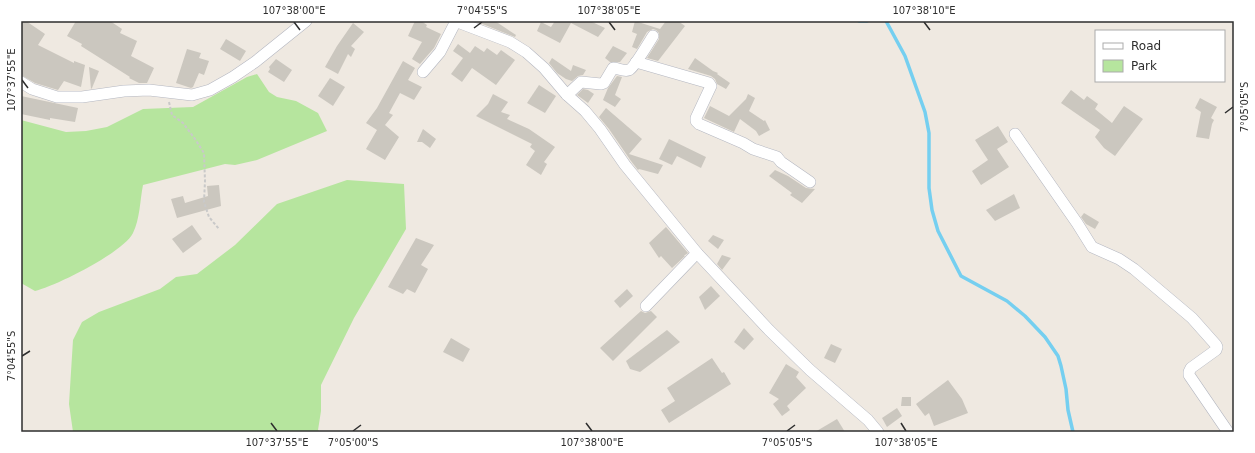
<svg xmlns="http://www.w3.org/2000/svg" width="1255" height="453" font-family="'DejaVu Sans',sans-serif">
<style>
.green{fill:#b6e59e}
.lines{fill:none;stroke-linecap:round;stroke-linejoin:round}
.stream{stroke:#75cff0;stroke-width:3.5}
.building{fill:#cbc7bf}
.minor-casing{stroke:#b4b7c1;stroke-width:12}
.path{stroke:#c9c9c9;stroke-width:2;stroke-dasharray:3 2;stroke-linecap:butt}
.minor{stroke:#fff;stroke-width:11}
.ticks{fill:none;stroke:#2e2e2e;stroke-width:1.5}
.neatline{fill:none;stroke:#2e2e2e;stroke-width:1.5}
.ticks-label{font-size:10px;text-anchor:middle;fill:#2e2e2e}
</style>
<rect width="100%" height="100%" fill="#efe9e1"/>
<g class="green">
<path d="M257,74L269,92L277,97L296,101L318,113L327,131L257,160L235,165L225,164L143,185C140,200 140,219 133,233C124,252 56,286 35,291L21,283V120L66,132L86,131L107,127L143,109L193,107L247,77Z"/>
<path d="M347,180L404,184L406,229L354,318L321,385V411L318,430L320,432H73L69,404L73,340L82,322L99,312L160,289L176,277L197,274L235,245L277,204Z"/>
</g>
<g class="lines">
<g class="stream">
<path d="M859,21H867"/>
<path d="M886,21L905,56L925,112L929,133V188L932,210L938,231L961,276L1007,301L1025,316L1045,337L1058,356L1061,366L1066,389L1068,410L1073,432"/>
</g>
</g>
<g class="building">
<path d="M21,21H26L45,34L38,45L74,63V61L85,65L81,87L64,81L58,90L35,83L21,75Z"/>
<path d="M76,21H110L122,29L120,33L137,41L131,56L154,68L147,83H139L129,78L130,77L81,46L82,44L67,36Z"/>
<path d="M415,21H421L427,25L426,27L441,34L434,48L420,64L412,59L422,42L408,36Z"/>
<path d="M475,21H495L516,35L515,37Z"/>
<path d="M555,21H590L605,28L598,37L571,23L560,43L537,31L541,22L551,27Z"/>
<path d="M635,21L660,29L666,21H678L685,26L658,61L647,58L659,39V33L656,30L653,29L647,32L637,49L632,47L637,34L632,32Z"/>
<path d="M353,23L364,32L351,46L355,49L351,57L348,54L338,74L325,67L337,46Z"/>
<path d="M226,39L246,51L240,61L220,49Z"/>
<path d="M458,44L470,53L475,46L484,52L487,48L497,55L501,50L515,60L496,85L472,68L462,82L451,74L463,58L453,51Z"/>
<path d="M613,46L627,53L620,62H610L605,58Z"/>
<path d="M187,49L201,53L199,58L209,61L204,75L199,73L193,87L191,88L176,83Z"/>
<path d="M552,58L571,71L573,65L586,70L583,75L578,76L572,81L566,79L557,73L549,63Z"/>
<path d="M695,58L713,71L718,73L717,74L730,83L726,89L717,84L715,79L711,76L688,69Z"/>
<path d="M276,59L292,70L284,82L268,72L270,69L269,67Z"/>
<path d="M403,61L415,68L408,80L422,87L414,100L400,93L389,113L393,115L385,125L399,137L385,160L366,149L377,130L366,123L377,108Z"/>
<path d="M89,67L99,71L92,88L91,89Z"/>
<path d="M617,76L622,77L615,95L621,99L615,107L603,100L608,88Z"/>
<path d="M330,78L345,87L333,106L318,96Z"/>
<path d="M539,85L556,96L545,113L527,103Z"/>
<path d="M583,89L588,90L594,94L588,103L577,95Z"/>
<path d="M1071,90L1084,100L1087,96L1098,104L1095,109L1112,123L1124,106L1143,119L1115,156L1104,148L1095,137L1100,130L1061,103Z"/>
<path d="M493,94L508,102L501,112L510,115L507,119L529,129L555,147L544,162L547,164L541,175L526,165L535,151L530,147L532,144L476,116L488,104Z"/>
<path d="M748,94L755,98L749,111L764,121L765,120L770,130L759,136L756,131L740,119L734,132L704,118L710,106L729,116L746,99Z"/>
<path d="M21,96L78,108L75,122L50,118V120L21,114Z"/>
<path d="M1200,98L1217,107L1211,118L1214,120L1212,124L1209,139L1196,137L1201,112L1195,108Z"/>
<path d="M606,108L642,139L629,154L663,165L658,174L639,169L638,170L631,161L609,129L599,117Z"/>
<path d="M998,126L1008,142L997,149L1009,167L981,185L972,171L988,160L975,140Z"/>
<path d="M423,129L436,139L430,148L422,142H417Z"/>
<path d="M669,139L706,157L701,168L677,156L672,165L659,159Z"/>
<path d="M775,170L788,176L806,188L815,189L802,203L790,195L792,193L769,176Z"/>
<path d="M219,185L221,206L177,218L171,199L183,196L185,203L208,196L207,186Z"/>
<path d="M1014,194L1020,208L995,221L986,210Z"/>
<path d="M1084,213L1099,222L1095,229L1086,224L1081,217Z"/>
<path d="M192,225L202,239L183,253L172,239Z"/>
<path d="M666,227L688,253L685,255H684L685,256L672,268L661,256L659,258L649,243Z"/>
<path d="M713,235L724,240L718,249L708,241Z"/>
<path d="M416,238L434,245L421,265L428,269L415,293L407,289L403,294L388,287Z"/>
<path d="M722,255L731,258L722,270L717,264Z"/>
<path d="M711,286L720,296L705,310L699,297Z"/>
<path d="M627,289L633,296L620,308L614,301Z"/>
<path d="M641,311L645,313L651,311L657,317L613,361L600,348Z"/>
<path d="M744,328L754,339L744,350L734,342Z"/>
<path d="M667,330L680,342L640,372L630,369L626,361Z"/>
<path d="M451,338L470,349L463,362L443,352Z"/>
<path d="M831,344L842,349L835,363L824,358Z"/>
<path d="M712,358L722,373L724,372L731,384L669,423L661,410L675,401L667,388Z"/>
<path d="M786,364L799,372L796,377L806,388L787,406L790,410L782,416L773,404L779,399L769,393Z"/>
<path d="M948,380L962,399L968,413L934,426L929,413L925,416L916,404Z"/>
<path d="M902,397H911V406H901Z"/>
<path d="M897,408L902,416L887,427L882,418Z"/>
<path d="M837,419L845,432H815Z"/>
</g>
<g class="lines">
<defs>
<g id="minor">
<path d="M455,21L510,42L526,52L544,68L567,95L585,111L600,129L625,165L697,253L769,330L810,370L868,420L878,432"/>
<path d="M636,62L709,83L711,86L696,118V121L699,124L743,143L753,149L777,157L781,162L810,182"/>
<path d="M423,72L440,52L456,21"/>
<path d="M21,82L32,89L57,97H82L124,91L149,90L192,95L210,90L233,77L255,62L306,21"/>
<path d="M567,95L581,82L601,84L604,83L613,68C618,68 624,72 629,70C634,68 649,42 653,36"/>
<path d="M1015,134L1077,223L1092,247L1119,259L1134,269L1192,318L1216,345L1217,347L1216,350L1191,368L1189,372V375L1228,432"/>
<path d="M646,306L697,253"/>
</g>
</defs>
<use href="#minor" class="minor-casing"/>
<path class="path" d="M169,102L172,115L183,123L195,139L204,153L205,181L204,202L209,217L219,229"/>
<use href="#minor" class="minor"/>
</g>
<path class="ticks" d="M294,22L300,30M609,22L615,30M924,22L930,30M474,28L482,22M22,80L28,88M1225,113L1233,107M22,356L30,351M271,423L277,431M586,423L592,431M901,423L906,431M353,431L361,425M787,431L795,425"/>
<rect width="1255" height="453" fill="none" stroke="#ffffff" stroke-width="44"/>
<rect x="1095" y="30" width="130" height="52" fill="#ffffff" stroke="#ababab"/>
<rect x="1103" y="43" width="20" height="6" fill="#ffffff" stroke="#ababab"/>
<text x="1131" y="50" font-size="12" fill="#2e2e2e">Road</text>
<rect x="1103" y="60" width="20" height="12" fill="#b6e59e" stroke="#ababab"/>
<text x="1131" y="70" font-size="12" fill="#2e2e2e">Park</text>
<rect x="22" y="22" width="1211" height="409" class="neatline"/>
<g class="ticks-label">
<text x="294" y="14">107°38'00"E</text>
<text x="482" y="14">7°04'55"S</text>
<text x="609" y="14">107°38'05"E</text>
<text x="924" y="14">107°38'10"E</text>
<text transform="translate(11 80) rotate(-90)" y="4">107°37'55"E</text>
<text transform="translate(1244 107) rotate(-90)" y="4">7°05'05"S</text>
<text transform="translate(11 356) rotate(-90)" y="4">7°04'55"S</text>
<text x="277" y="446">107°37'55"E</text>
<text x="353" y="446">7°05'00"S</text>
<text x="592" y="446">107°38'00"E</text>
<text x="787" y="446">7°05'05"S</text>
<text x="906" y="446">107°38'05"E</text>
</g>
</svg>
